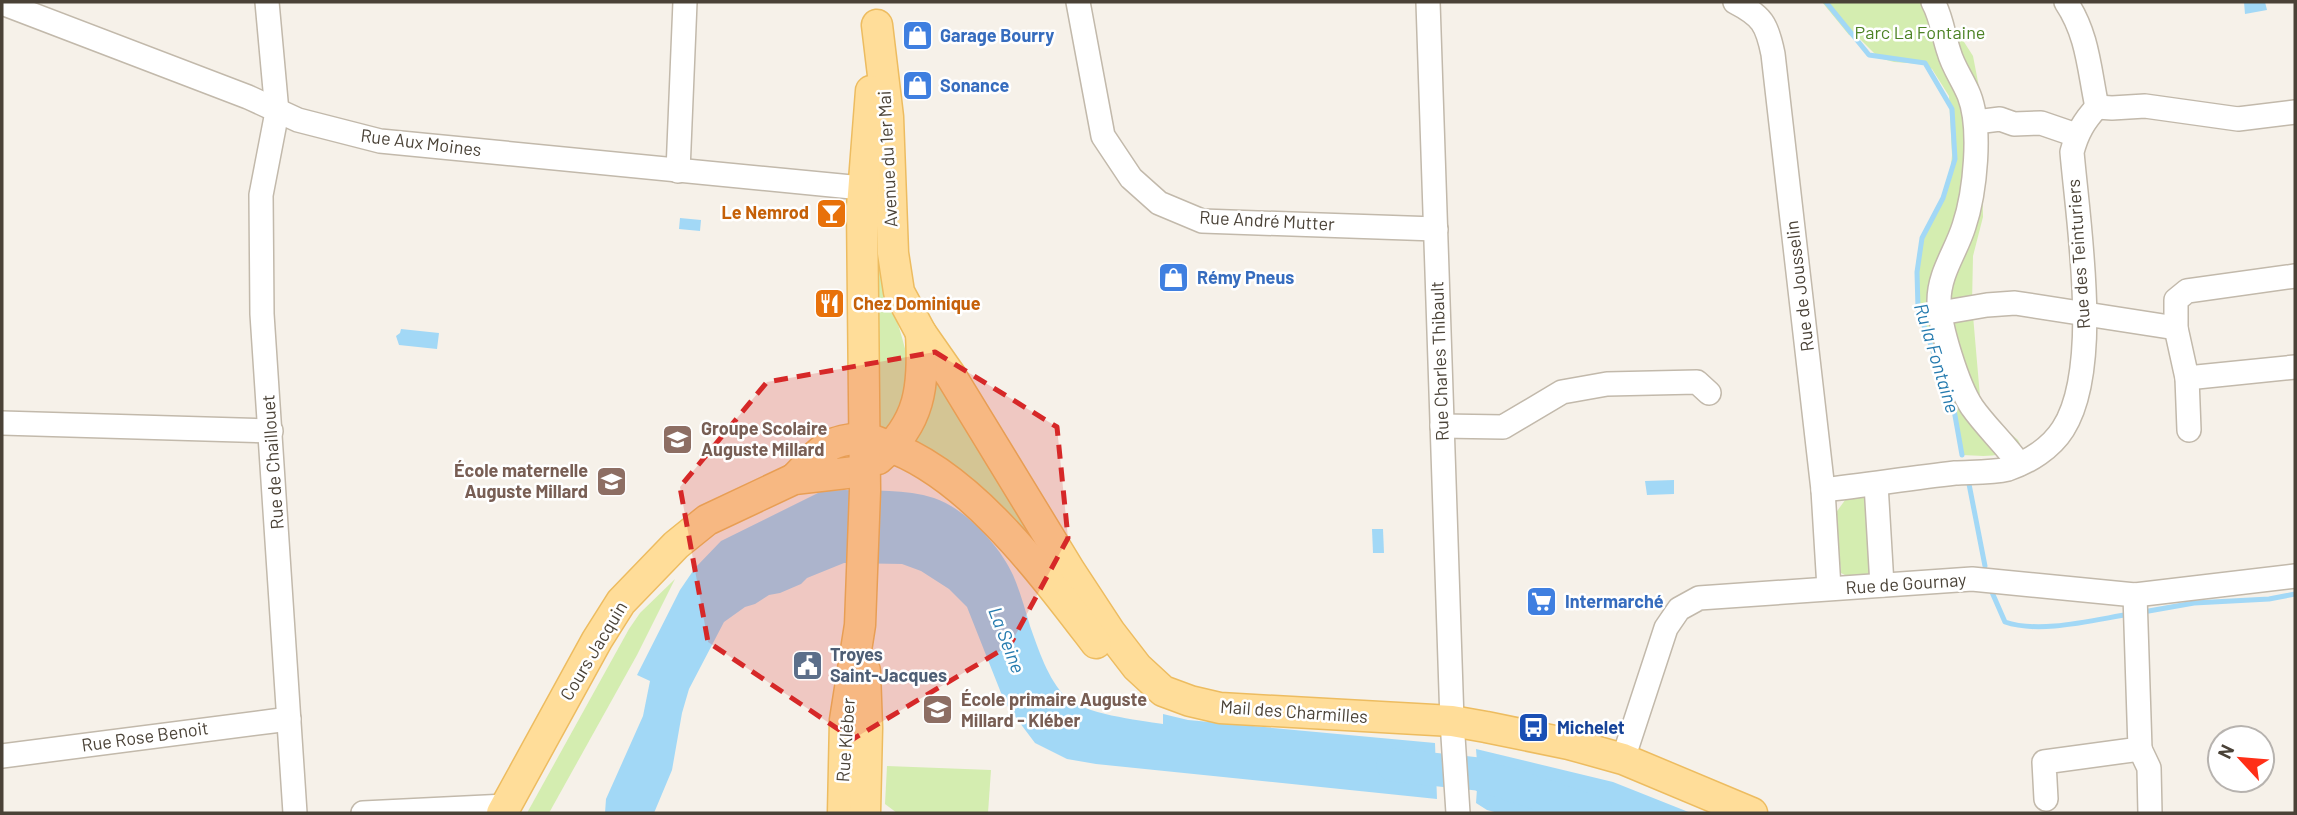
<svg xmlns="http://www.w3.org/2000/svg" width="2297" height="815" font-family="Barlow,sans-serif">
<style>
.green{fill:#d4edb0}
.water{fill:#a2d8f6}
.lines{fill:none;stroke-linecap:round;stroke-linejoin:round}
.stream{stroke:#a2d8f6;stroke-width:5}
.river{stroke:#a2d8f6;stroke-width:33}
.minor-casing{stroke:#c2b9ab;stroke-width:26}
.major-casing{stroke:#edbc60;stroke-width:33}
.minor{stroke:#fff;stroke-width:23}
.major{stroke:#fd9;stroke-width:30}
.marked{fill:#d62828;fill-opacity:0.2;stroke:#d62828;stroke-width:5;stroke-dasharray:14 9;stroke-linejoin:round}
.labels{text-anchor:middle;stroke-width:5;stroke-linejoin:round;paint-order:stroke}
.park-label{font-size:18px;fill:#4c8224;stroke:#fff}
.shop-label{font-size:18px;font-weight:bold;fill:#366cbe;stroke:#fff;text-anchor:start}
.street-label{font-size:18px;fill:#4a4237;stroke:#fff}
.food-label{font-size:18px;font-weight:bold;fill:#c56008;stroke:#fff;text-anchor:end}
.education-label{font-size:18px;font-weight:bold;fill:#785e54;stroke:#fff;text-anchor:start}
.service-label{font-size:18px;font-weight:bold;fill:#4e5e75;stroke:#fff;text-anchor:start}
.transit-label{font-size:18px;font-weight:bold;fill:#164399;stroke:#fff;text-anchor:start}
.water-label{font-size:19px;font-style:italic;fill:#247aae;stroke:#fff}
</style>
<rect width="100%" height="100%" fill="#f6f1e9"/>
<g class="green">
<path d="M1822,2H1945L1941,6L1973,56L1985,118L1982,156L1983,217L1973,256L1972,304L1981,408L2018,440L2020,444C2001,459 1984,456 1962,455L1955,419L1943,391L1917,309L1916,264L1920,243L1944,195L1950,177L1952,155L1949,96L1932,69L1922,64L1894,62L1879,58L1860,39L1849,35Z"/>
<path d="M877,230C877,239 877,248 878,257C884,291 918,366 909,394C904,407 895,420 888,433L873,424Z"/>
<path d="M932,366L1049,564L908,441Z"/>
<path d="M1869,493L1875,574L1847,576L1841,573L1835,514L1848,496Z"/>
<path d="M675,579L637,655L549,813H527L629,629L640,613Z"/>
<path d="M887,766L991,770L988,813H897L885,804Z"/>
</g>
<g class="water">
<path d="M2244,2H2265L2267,10L2245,14Z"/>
<path d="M680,218L701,220L700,231L679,229Z"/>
<path d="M401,329L439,333L437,349L399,345L396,336L400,333Z"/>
<path d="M1674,480V494L1647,495L1645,481Z"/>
<path d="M844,490C873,491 906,489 934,498C965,508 1000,546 1013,575C1020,591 1025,609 1030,626C1038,648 1048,680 1066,697C1083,714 1138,720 1163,724V714L1188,720L1435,743L1437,799L1096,764L1067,759L1035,743L1005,703L967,607L949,589L921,571L902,564L844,563L807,578L801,584L780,593L769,595L755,604L745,607L724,622L689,689L682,713L672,770L654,813H605L606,799L643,716L650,681L637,675L680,590L695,568L721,541L822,491Z"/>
<path d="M1372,529H1383L1384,553H1373Z"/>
<path d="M1476,749L1613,782L1691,813H1498L1487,810L1476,803L1478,774Z"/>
</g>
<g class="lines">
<g class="stream">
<path d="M1826,2L1869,55L1925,63L1952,109L1955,159L1943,198L1922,238L1917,272L1918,309L1954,410L1962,455"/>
<path d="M1969,484L1985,566"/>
<path d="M1991,590L2005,622C2040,634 2093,620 2130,614"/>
<path d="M2143,612L2194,603L2269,599L2295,594"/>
</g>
<path class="river" d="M1393,765L1478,774L1597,813"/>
<defs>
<g id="minor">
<path d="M267,2L277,112L261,195L262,314L295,813"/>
<path d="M1078,2L1103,136L1131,178L1159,203L1202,221L1436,229"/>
<path d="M1428,2L1452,721L1458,813"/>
<path d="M1735,2C1762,16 1767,24 1773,54L1823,490L1829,588"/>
<path d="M1933,2C1942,18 1943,35 1949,52C1953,67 1963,80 1969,95C1982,128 1975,193 1964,226C1956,252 1939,273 1939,301C1939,326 1958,386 1972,407C1986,427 2005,444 2019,464"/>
<path d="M2066,2C2088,35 2089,69 2097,107"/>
<path d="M2,3L248,97L298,120L380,141L862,188L873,200"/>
<path d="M2097,107L2112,108L2145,106L2238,119L2295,112"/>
<path d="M1976,122L2000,119L2014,124L2041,123L2076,135"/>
<path d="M678,171L685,2"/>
<path d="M1940,313L1987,305L2015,303L2176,328"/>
<path d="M2187,378L2295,367"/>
<path d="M2,423L271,431"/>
<path d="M1442,426L1503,427L1562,392L1607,384L1697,382L1709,393"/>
<path d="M2189,430L2187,378L2176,328V300L2187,291L2295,276"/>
<path d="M1876,484L1882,585"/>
<path d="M1823,490C1867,485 1911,478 1955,473C1972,472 1991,473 2008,469C2029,462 2051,448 2063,429C2102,369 2078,223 2072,152C2077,133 2084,121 2097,107"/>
<path d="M2140,749L2149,768L2150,813"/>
<path d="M2,756L289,719"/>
<path d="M1623,759L1666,628L1679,609L1699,598L1972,579L2135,595L2295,576"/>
<path d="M2046,799L2044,762L2140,749L2135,595"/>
<path d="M363,813L506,806"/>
</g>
<g id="major">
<path d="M877,25L888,117L893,253L899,292L921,333L951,376L1070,571L1110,632L1137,667L1163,691L1190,701L1220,708L1452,721L1486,727L1569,744L1623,759L1752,813"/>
<path d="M878,459C921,423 924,386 921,333"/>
<path d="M794,479C804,470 817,452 829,446C836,441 851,439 859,438C867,437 877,442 885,445C969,473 1043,574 1096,643"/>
<path d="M502,813L597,640L621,602L676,545L707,520L794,479L864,471"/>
<path d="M843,813L845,720L860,625L865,491L862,207L871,91"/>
<path d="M865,813L867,728L865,671"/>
</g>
</defs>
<use href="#minor" class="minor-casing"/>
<use href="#major" class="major-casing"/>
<use href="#minor" class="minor"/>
<use href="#major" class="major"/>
</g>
<path class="marked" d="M935,352L1057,427L1068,538L1010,645L853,739L708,642L680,487L767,382Z"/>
<defs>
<symbol id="shop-square" viewBox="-11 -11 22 22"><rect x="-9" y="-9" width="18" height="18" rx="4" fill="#3f7fe0" stroke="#fff"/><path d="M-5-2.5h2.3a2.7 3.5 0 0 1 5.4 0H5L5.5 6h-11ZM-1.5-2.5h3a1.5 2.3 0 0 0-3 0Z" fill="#fff"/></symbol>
<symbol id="bar-square" viewBox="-11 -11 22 22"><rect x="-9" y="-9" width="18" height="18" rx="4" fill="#e8710a" stroke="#fff"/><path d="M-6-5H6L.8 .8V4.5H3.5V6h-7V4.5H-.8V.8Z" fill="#fff"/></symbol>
<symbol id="restaurant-square" viewBox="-11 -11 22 22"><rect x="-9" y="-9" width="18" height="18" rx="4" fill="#e8710a" stroke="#fff"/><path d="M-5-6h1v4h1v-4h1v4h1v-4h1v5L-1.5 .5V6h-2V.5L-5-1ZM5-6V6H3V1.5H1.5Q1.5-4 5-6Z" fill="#fff"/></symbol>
<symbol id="school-square" viewBox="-11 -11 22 22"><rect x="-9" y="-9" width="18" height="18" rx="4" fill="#8d6e63" stroke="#fff"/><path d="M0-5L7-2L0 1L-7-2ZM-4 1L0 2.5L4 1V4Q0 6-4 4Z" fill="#fff"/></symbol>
<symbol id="supermarket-square" viewBox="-11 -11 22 22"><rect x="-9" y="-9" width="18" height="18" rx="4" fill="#3f7fe0" stroke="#fff"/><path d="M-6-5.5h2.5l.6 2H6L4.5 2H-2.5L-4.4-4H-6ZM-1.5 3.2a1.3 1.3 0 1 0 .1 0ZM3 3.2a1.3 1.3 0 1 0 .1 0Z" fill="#fff"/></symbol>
<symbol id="civic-square" viewBox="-11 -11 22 22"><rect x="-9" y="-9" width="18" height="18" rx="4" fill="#5c6f8a" stroke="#fff"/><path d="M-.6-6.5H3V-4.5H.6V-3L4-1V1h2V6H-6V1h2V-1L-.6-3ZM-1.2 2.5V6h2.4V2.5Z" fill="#fff"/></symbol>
<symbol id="bus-square" viewBox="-11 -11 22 22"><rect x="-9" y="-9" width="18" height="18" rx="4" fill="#1a4fb4" stroke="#fff"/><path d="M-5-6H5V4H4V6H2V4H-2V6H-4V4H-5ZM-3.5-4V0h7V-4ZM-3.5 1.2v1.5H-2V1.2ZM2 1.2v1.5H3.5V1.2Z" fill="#fff"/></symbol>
</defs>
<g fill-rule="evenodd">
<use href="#shop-square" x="900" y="18" width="35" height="35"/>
<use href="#shop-square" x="900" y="68" width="35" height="35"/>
<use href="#bar-square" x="814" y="196" width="35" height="35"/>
<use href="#shop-square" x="1156" y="260" width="35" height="35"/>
<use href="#restaurant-square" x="812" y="286" width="35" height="35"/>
<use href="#school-square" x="660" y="422" width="35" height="35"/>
<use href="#school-square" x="594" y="464" width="35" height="35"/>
<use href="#supermarket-square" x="1524" y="584" width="35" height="35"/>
<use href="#civic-square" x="790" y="648" width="35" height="35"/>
<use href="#school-square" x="920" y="692" width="35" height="35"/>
<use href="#bus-square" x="1516" y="710" width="35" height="35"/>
</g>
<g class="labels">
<g class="park-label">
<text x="1920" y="39">Parc La Fontaine</text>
</g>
<g class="shop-label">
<text x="940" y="42">Garage Bourry</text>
<text x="940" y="92">Sonance</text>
<text x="1197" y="284">Rémy Pneus</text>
<text x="1565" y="608">Intermarché</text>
</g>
<g class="street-label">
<text transform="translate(421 143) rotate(7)" y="6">Rue Aux Moines</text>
<text transform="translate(888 159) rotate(-93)" y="6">Avenue du 1er Mai</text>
<text transform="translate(1267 221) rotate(3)" y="6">Rue André Mutter</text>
<text transform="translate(2079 254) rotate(-94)" y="6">Rue des Teinturiers</text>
<text transform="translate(1800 286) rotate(-97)" y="6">Rue de Jousselin</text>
<text transform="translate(1440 361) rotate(-92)" y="6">Rue Charles Thibault</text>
<text transform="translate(273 462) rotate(-94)" y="6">Rue de Chaillouet</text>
<text transform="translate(1906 584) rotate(-4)" y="6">Rue de Gournay</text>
<text transform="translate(594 651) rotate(-59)" y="6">Cours Jacquin</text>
<text transform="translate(1294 712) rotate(4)" y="6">Mail des Charmilles</text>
<text transform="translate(145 737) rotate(-8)" y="6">Rue Rose Benoit</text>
<text transform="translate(846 740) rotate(-86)" y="6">Rue Kléber</text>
</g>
<g class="food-label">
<text x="809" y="219">Le Nemrod</text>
<text x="853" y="310" text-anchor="start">Chez Dominique</text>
</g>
<g class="education-label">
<text x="701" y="435">Groupe Scolaire<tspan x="701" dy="21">Auguste Millard</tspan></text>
<text x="588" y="477" text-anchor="end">École maternelle<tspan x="588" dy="21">Auguste Millard</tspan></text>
<text x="961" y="706">École primaire Auguste<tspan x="961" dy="21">Millard - Kléber</tspan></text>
</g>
<g class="service-label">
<text x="830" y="661">Troyes<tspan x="830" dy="21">Saint-Jacques</tspan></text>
</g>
<g class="transit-label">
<text x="1557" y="734">Michelet</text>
</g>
<g class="water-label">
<text transform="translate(1937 358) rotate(73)" y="7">Ru la Fontaine</text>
<text transform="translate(1007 640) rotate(69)" y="7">La Seine</text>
</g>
</g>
<rect width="2297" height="815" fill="none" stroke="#4a4237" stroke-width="7"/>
<g transform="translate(2241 759) rotate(296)"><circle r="33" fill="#ffffff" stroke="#b7b3af" stroke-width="2"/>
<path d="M0-5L12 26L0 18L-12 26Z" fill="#ff2f17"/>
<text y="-10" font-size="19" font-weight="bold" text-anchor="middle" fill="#4a4237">N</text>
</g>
</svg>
